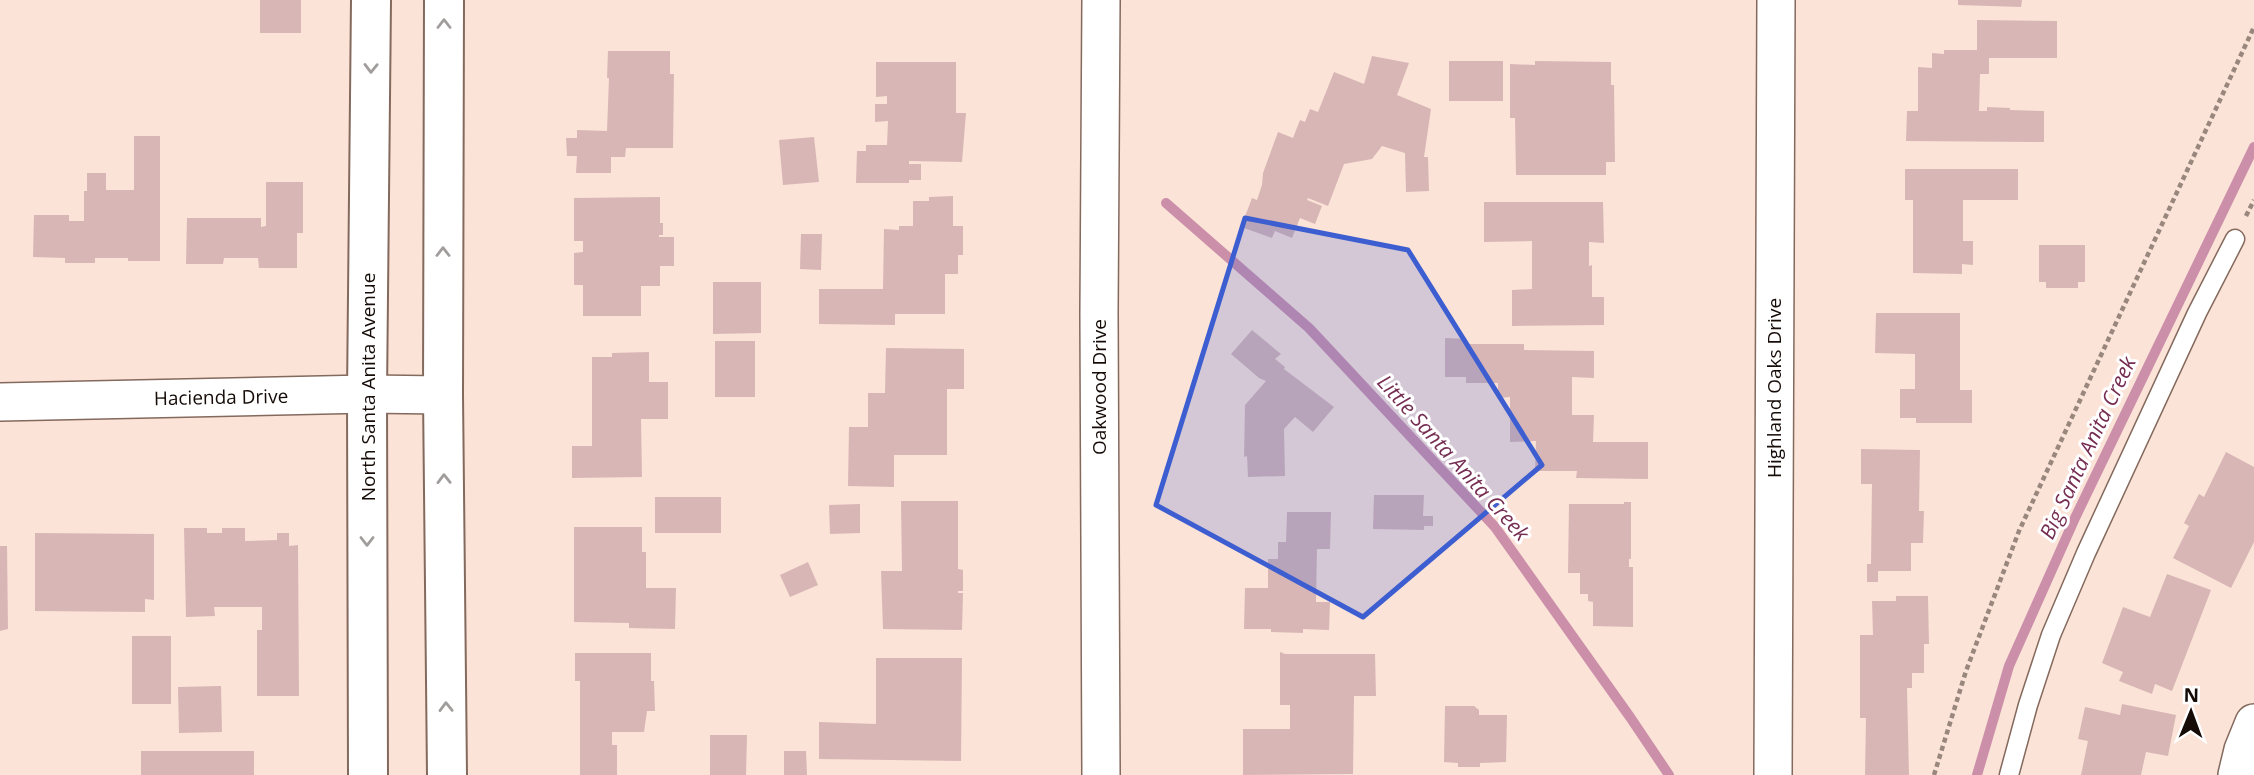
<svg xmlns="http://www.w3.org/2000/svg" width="2254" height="775" font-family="'Open Sans',sans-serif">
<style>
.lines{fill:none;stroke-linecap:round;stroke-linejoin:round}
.stream{stroke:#cc8faa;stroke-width:10}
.building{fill:#d8b6b5}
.service-casing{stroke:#84695d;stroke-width:21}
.minor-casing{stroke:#84695d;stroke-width:40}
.tertiary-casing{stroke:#84695d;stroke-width:42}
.path{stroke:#99877e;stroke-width:4.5;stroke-dasharray:5 3.5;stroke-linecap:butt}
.service{stroke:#fff;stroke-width:18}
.minor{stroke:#fff;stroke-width:37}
.tertiary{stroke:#fff;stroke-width:38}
.oneway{stroke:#a19d9c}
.marked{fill:#3d5ed0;fill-opacity:0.2;stroke:#3d5ed0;stroke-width:5;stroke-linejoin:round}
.labels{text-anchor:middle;stroke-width:6;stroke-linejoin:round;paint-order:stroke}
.street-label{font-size:19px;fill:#150b07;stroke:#fff}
.water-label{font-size:21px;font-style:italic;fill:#762d52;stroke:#fff}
</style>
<rect width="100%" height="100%" fill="#fbe3d7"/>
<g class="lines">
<g class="stream">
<path d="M1166,203L1309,328L1495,527L1630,717L1669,775"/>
<path d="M1977,775L2009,666L2075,518L2254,147"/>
</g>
</g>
<g class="building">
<rect x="260" y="0" width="41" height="33"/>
<path d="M1958,0H2022L2021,7L1958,5Z"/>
<path d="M1977,20L2057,21V58H1989V74H1980L1979,111H1987V107L2010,108V110L2044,111V142L1906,141L1907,111H1918V67L1932,68V53L1944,54V50H1977Z"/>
<path d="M608,51H670V74H674L673,148H626L625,157H611V173H576L577,156H567L566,138H577V130L607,131L609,78H607Z"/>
<path d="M1372,56L1409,63L1397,95L1431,109L1424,157H1428L1429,191L1406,192L1405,153L1382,146L1372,159L1344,164L1328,206L1308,198L1307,200L1322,206L1315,224L1300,218L1292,238L1275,231L1272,238L1241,227L1252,198L1257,200L1262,185L1263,173L1278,132L1293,138L1300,120L1305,122L1310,109L1318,112L1334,72L1364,84Z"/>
<rect x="1449" y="61" width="54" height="40"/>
<path d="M1535,61L1611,62V85H1614L1615,162H1606V175H1516L1515,118H1510V64L1535,65Z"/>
<path d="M876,62H956V113H966L962,162L909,161V164H921V180H909V183H856L857,151H866V145H887L888,121L875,122V104H887V96L876,97Z"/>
<path d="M134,136H160V261H128V258H95V263H65V258L33,257L34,215H69V221H84V191H87V173H106V190H134Z"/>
<path d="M814,137L819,182L783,185L779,140Z"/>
<path d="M1905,169H2018V200H1963V241H1973V265L1962,264V274L1913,273V200H1905Z"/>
<path d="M266,182H303V233H297V268H259L258,258H224L223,264H186L187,218H261V227L266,226Z"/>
<path d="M953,196V226H963V255H958V274H945V314H895V325L819,324V289H883L884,229L899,230V226H913V201H929V197Z"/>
<path d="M660,197V223H663V235H659V237H674V266H660V286H641V316H583V285H574V253L583,252V241H574V198Z"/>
<path d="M1484,202H1603L1604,243L1589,242V266L1592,265V297H1604V325L1512,326V290L1532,289V241L1484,242Z"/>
<path d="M801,234H822L821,270L800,269Z"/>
<path d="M2039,245H2085V282H2078V288H2046V282H2039Z"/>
<path d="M713,282H761V333L713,334Z"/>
<path d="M1876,313H1960V390H1972V423H1916V418H1900V389H1915V354L1875,353Z"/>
<path d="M1252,330L1281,354L1275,359L1285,367L1284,369L1334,407L1313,432L1295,417L1284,429L1285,476L1248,477L1247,456L1244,457L1245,405L1266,381L1259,378L1231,354Z"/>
<path d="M1445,338L1467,339V344H1524V350L1594,351V378L1572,377V415H1594L1593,442H1648V479L1576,478L1577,471H1535L1536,441L1510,442V397L1498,398V383H1466V377H1445Z"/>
<rect x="715" y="341" width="40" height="56"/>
<path d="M886,348L964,349V389H947V455H894V487L848,486L849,427H868V393H885Z"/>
<path d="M649,352V382H668V419H641L642,477L572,478V446H592V357H612V353Z"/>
<path d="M1861,449L1920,450L1919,511H1924L1923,543H1911V571H1878V582H1867V564H1871L1872,484H1861Z"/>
<path d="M2226,452L2254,467V542L2231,588L2173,558L2189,526L2184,523L2199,494L2204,497Z"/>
<path d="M1374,495H1424L1423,516H1433V526H1424V530L1373,529Z"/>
<rect x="655" y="497" width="66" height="36"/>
<path d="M901,501H958V569L963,570V591H958V593H963L962,630L883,629L881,571H902Z"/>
<path d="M1624,502H1631V559H1629V567H1633V627L1593,626V602L1588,601V594H1580V573H1568L1569,504H1624Z"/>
<path d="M860,504V533L830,534L829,505Z"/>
<path d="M1287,512H1331L1330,549H1317L1316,602H1330L1329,630L1303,629V633L1271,632V629H1244L1245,588H1268V559H1278V542H1286Z"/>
<path d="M574,527H642V552H646V588H676L675,629L629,628V623L574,622Z"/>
<path d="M184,528H207V533H222V528H245V541L277,540V533H289V546L298,545L299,696H257V630H262V607H214L215,616L186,617Z"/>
<path d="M35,533L154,534V600L145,599V612L35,611Z"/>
<path d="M0,546H7L8,629L0,631Z"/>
<path d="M808,562L818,585L790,597L780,575Z"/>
<path d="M2167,574L2211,590L2172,691L2155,684L2152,694L2119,681L2123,672L2102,663L2123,607L2150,617Z"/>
<path d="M1896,596H1928L1929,644H1924V673H1912V688H1907L1909,775H1865L1866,718H1860V635H1873L1872,601H1896Z"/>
<rect x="132" y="636" width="39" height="68"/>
<path d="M1280,652L1285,654H1375L1376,696H1354L1353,774L1243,775V729H1290V705H1280Z"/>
<path d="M575,653H651V681H654L655,711H647L644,732H612V745H617V775H580V681H575Z"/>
<path d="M876,658H962L961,761L819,759V722L876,724Z"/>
<path d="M221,686L222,732L179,733L178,687Z"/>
<path d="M2122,704L2176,715L2168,756L2146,752L2141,775H2081L2088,741L2078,739L2085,707L2120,715Z"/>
<path d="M1445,706H1474L1479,710V715H1507L1506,762L1480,763V767H1458V763L1444,762Z"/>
<path d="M710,735H747L746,775H710Z"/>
<rect x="141" y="751" width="113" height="24"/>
<path d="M784,751H806L807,775H784Z"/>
</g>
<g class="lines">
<defs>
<path id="service" d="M2009,775L2028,705L2051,635L2086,553L2197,313L2235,239"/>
<g id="minor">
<path d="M0,402L367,394L443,395"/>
<path d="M1101,775L1099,313L1101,0"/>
<path d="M1773,775L1776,0"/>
<path d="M2237,775L2243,750L2254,723"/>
</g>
<g id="tertiary">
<path d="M444,0L443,395L447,775"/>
<path d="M368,775L367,394L371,0"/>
</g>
</defs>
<use href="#service" class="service-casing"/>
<use href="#minor" class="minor-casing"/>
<use href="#tertiary" class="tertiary-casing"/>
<g class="path">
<path d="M2246,216L2254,200"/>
<path d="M1934,775L1966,671L2019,531L2254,27"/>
</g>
<use href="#service" class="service"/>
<use href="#minor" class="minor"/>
<use href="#tertiary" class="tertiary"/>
</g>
<defs><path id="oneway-chevron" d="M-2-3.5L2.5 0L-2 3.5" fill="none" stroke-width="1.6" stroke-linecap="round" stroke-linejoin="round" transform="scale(1.75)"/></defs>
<g class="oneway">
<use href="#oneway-chevron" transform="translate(444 24) rotate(-90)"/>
<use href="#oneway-chevron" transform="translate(371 68) rotate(91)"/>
<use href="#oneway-chevron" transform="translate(443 252) rotate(-90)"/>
<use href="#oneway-chevron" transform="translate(444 479) rotate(-91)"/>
<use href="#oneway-chevron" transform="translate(367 541) rotate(90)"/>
<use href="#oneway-chevron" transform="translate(446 707) rotate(-91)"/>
</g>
<path class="marked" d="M1245,218L1408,250L1542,465L1363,617L1156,505Z"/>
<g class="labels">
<g class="street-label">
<text transform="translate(368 387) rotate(-90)" y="7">North Santa Anita Avenue</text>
<text transform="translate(1099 387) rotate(-90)" y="7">Oakwood Drive</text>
<text transform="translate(1774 388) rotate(-90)" y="7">Highland Oaks Drive</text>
<text transform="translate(221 397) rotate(-1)" y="7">Hacienda Drive</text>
</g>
<g class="water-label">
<text transform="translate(2088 448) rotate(-65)" y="7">Big Santa Anita Creek</text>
<text transform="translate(1453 458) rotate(48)" y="7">Little Santa Anita Creek</text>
</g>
</g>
<g transform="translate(2191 712) rotate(1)" stroke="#ffffff" stroke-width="5" paint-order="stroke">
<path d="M0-5L12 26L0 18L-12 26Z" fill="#150b07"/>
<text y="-10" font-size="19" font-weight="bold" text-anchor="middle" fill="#150b07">N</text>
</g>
</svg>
